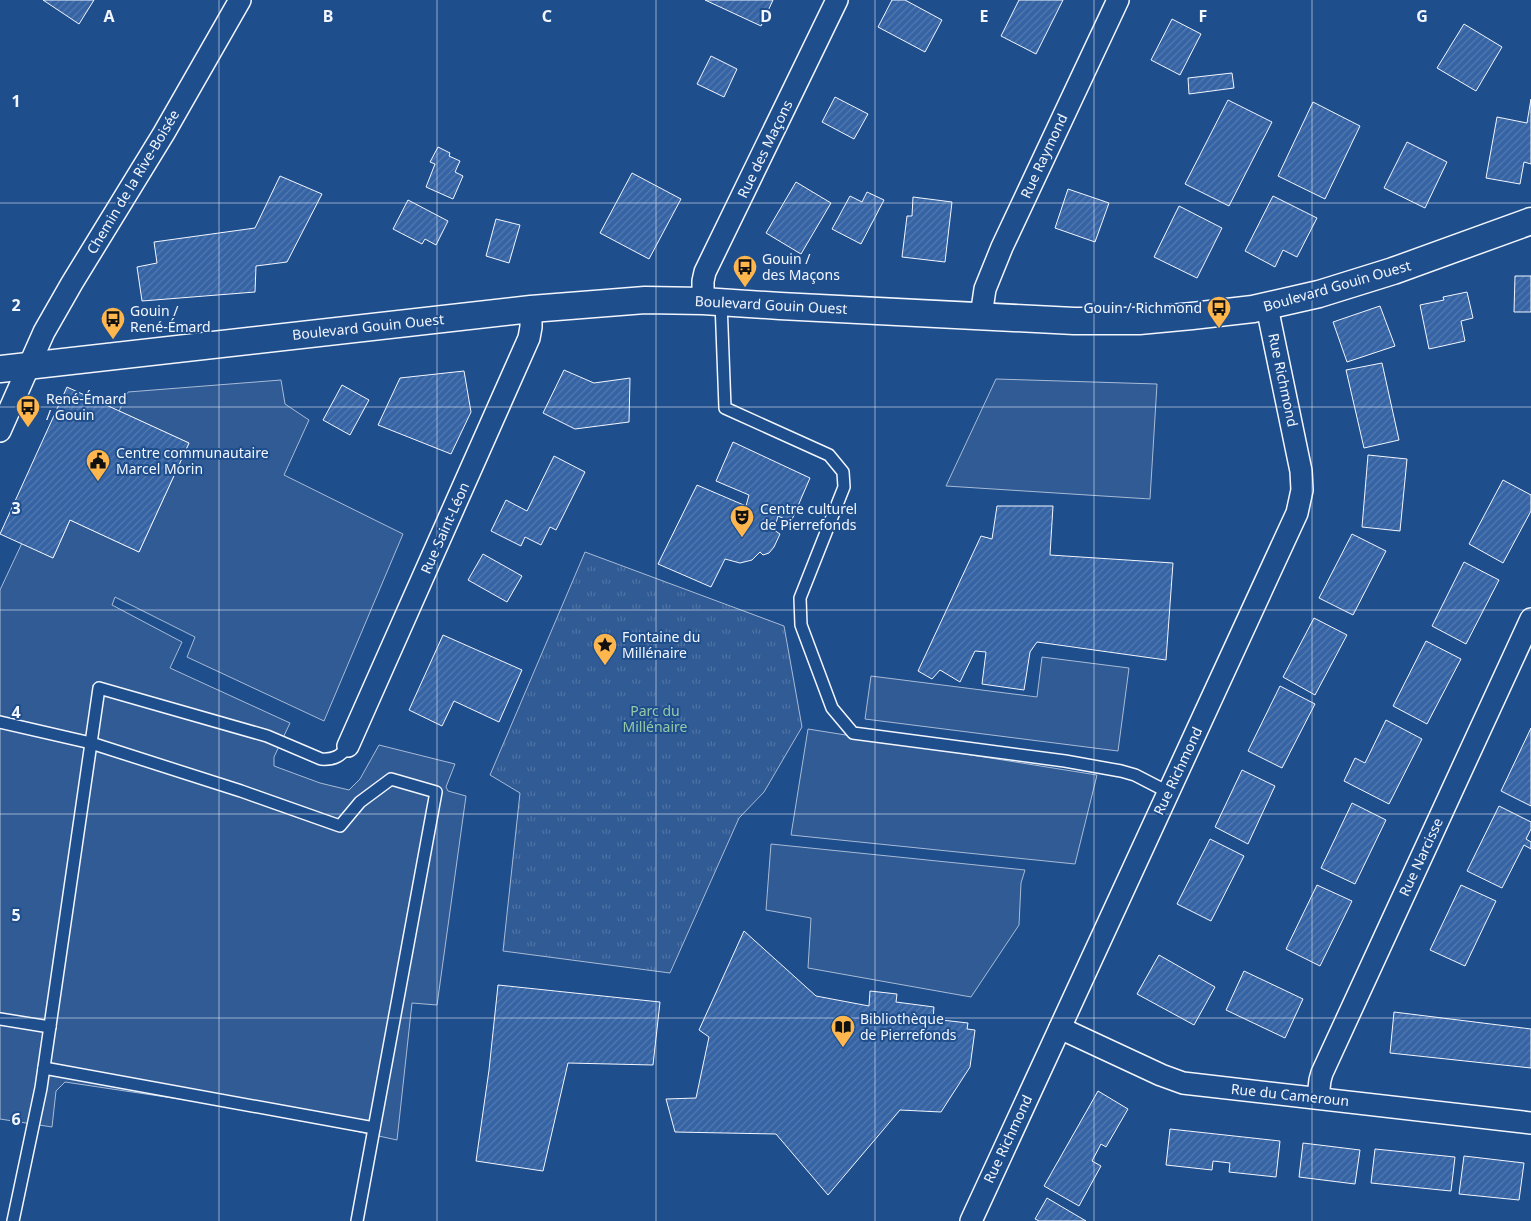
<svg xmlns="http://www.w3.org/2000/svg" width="1531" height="1221" font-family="'Noto Sans',sans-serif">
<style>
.park{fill:url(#park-tufts);stroke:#a8bbd7}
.built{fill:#305b95;stroke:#a8bbd7}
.building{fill:url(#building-hatch);stroke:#f2f6ff}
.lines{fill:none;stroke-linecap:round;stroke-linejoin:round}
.service-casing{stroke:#f2f6ff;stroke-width:14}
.minor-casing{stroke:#f2f6ff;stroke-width:24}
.tertiary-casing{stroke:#f2f6ff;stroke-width:29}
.service{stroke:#1f4e8c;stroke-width:11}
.minor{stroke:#1f4e8c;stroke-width:21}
.tertiary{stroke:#1f4e8c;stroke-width:26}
.grid{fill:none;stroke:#f2f6ff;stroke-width:1;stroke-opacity:0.55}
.labels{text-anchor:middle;stroke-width:4;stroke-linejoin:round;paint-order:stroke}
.street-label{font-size:14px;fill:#f2f6ff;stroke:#1f4e8c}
.poi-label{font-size:14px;fill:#f2f6ff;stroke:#1f4e8c;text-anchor:start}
.park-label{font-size:14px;fill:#97c8a6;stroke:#1f4e8c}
.grid-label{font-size:16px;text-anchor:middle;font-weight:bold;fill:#f2f6ff;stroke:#1f4e8c;stroke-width:4;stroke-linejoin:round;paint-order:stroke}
</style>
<defs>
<pattern id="park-tufts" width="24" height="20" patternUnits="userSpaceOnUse" patternTransform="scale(1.25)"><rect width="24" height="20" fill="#305b95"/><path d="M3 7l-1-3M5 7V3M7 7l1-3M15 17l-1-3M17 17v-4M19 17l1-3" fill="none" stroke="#4e73a5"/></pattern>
<pattern id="building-hatch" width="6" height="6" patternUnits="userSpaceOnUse" patternTransform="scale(1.25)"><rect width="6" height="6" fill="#3563a3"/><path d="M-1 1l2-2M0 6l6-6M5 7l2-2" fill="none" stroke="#537ab1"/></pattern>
</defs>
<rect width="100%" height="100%" fill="#1f4e8c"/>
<path class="park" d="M585,552L784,626L802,727L764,792L739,818L670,973L503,951L520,793L490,775Z"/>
<g class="built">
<path d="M996,379L1157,384L1150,499L946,486Z"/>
<path d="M281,380L285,404L309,420L284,475L403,534L324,721L187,657L195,637L115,597L112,605L182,642L170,668L290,723L274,757V766L320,783L349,790L360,779L379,745L455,764L446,787L448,791L466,796L437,1005L412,1003L397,1140L273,1113L65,1082L56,1091L52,1127L0,1119V590L22,543L53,558L70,520L139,552L189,443L119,411L128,392Z"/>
<path d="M1042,657L1129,668L1118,751L865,719L871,676L1037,697Z"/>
<path d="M808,729L1097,775L1075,864L791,835Z"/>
<path d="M771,844L1025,870L1021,883L1019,925L971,997L808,968L811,918L766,910Z"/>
</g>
<g class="building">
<path d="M43,0H94L79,24Z"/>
<path d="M705,0H773L761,26Z"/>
<path d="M892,0H905L942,20L925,52L878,27Z"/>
<path d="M1019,0H1063L1036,54L1001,36Z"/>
<path d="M1172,19L1201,34L1180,75L1151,60Z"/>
<path d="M1464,24L1502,47L1476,91L1437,68Z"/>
<path d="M711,56L737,69L724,97L697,84Z"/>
<path d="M1232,73L1234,88L1189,94L1188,78Z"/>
<path d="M835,97L868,114L854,139L822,122Z"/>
<path d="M1531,99V164L1524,162L1520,184L1486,178L1497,117L1527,123Z"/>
<path d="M1228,100L1272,122L1229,206L1185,184Z"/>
<path d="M1313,102L1360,126L1325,199L1278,176Z"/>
<path d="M1407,142L1447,162L1425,208L1384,188Z"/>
<path d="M438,147L450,153L449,156L460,161L455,172L463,176L453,199L426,187L435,164L430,162Z"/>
<path d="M632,173L681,199L649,259L600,233Z"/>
<path d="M280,176L322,194L287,262L256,266L255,292L142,301L137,267L157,263L154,242L255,228Z"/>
<path d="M796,182L831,203L801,254L766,233Z"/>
<path d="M1068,189L1109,203L1095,242L1055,228Z"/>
<path d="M867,192L884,200L861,244L832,229L850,196L862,202Z"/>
<path d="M1273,196L1317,218L1297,257L1283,250L1275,267L1245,251Z"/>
<path d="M913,197L952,202L945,262L902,257L907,216H912Z"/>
<path d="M408,200L448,221L436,245L425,239L422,244L393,229Z"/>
<path d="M1179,206L1222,228L1197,278L1154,257Z"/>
<path d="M496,219L520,225L509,263L486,256Z"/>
<path d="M1515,276H1531V312H1514Z"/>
<path d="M1467,292L1473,318L1461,321L1465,341L1429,349L1420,305L1444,300L1443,297Z"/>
<path d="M1380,306L1395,346L1347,362L1333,322Z"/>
<path d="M1382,363L1399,440L1364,448L1346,370Z"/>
<path d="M564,370L594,383L630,378L629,422L575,429L543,413Z"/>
<path d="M464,371L471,412L451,454L378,425L400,378Z"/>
<path d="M342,385L369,400L350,435L323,420Z"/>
<path d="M67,387L189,443L139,552L70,520L53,558L0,534Z"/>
<path d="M733,442L810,478L791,522L778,516L774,530L780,534L774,547L769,553L763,555L760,552L752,560L740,563L725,559L711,587L658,564L697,485L746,506L749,495L716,481Z"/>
<path d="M1368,455L1407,459L1400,531L1362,527Z"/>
<path d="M554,456L585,472L556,530L550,527L541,545L525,537L521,546L491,531L506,500L527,511Z"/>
<path d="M1503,480L1531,495V511L1503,563L1469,544Z"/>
<path d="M997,506H1053L1050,555L1173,563L1166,660L1037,642L1030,652L1024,690L982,684L986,652L975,651L960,682L940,670L932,679L918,671L981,536L992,539Z"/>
<path d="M1352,534L1386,551L1353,615L1319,598Z"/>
<path d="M483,554L522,576L507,602L468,580Z"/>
<path d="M1464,562L1499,580L1466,644L1432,626Z"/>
<path d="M1314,618L1347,635L1315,695L1283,677Z"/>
<path d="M443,635L522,670L499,722L454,701L442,726L409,710Z"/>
<path d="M1426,641L1461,659L1427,724L1393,706Z"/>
<path d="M1280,686L1315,704L1282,768L1248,751Z"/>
<path d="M1386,720L1422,739L1389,804L1344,781L1355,758L1365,763Z"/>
<path d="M1531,728V806L1501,791Z"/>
<path d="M1242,770L1275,786L1248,844L1215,827Z"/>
<path d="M1352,803L1386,820L1355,884L1321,868Z"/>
<path d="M1499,806L1531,822V829L1526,839L1531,842V849L1524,845L1502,888L1467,871Z"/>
<path d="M1210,839L1244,856L1211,921L1177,904Z"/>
<path d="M1317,885L1352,901L1320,966L1286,949Z"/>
<path d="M1461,885L1496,901L1465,966L1430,950Z"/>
<path d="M744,931L816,996L869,1006L870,991L897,994L896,1002L934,1007L933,1019L968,1023L967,1029L975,1030L970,1067L941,1112L900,1110L828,1195L776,1134L675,1132L666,1099L696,1098L709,1037L699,1030Z"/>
<path d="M1159,955L1215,987L1194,1025L1137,994Z"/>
<path d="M1244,971L1303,999L1285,1038L1226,1010Z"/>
<path d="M498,985L660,1002L653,1065L568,1063L543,1171L476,1161L489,1070Z"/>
<path d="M1394,1012L1531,1029V1068L1390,1053Z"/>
<path d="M1098,1091L1128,1109L1106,1147L1101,1144L1092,1161L1101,1166L1079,1206L1044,1186Z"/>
<path d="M1170,1129L1280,1141L1276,1177L1229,1172L1230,1163L1213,1161L1212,1170L1166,1165Z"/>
<path d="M1303,1143L1360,1150L1355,1184L1299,1177Z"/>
<path d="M1375,1149L1455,1157L1451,1191L1371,1183Z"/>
<path d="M1464,1156L1524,1163L1519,1200L1459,1194Z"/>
<path d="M1047,1198L1086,1221H1039L1035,1219Z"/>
</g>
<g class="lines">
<defs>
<g id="service">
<path d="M721,302L725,408L829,455L843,472L844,487L800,598L801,625L832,708L853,733L1065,761L1121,771L1135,775L1168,792"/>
<path d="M0,722L91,743L241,791L340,826L360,802L391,779L436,792L357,1221"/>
<path d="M0,1019L50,1027"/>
<path d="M44,1068L374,1128"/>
<path d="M13,1221L41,1088L99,688L267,736L321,759C334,760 341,756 348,746"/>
</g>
<g id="minor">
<path d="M703,301V281L705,272L837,0"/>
<path d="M981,316L985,289L1002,247L1118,0"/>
<path d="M0,431L44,332L72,283L164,133L240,0"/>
<path d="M348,746L529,338L531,327V309"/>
<path d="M1060,1028L1161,1075L1183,1083L1531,1123"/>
<path d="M1318,1097L1320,1080L1322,1073L1531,619"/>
<path d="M971,1221L1297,513L1302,490L1301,471L1267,307"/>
</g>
<path id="tertiary" d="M0,369L531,309L645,300L703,301L780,306L1074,321H1139L1192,316L1253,309L1319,294L1393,271L1531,221"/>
</defs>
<use href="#service" class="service-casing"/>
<use href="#minor" class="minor-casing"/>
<use href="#tertiary" class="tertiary-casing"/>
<use href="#service" class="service"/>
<use href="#minor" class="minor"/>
<use href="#tertiary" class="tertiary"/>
</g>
<path class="grid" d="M219,0V1221M437,0V1221M656,0V1221M875,0V1221M1094,0V1221M1312,0V1221M0,203H1531M0,407H1531M0,610H1531M0,814H1531M0,1018H1531"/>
<defs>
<symbol id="bus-pin" viewBox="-11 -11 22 30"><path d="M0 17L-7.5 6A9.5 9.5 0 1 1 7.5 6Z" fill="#ffb74d" stroke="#1f4e8c"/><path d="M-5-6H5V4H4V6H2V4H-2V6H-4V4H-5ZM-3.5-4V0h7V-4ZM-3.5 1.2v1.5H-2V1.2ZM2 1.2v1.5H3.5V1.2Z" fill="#111"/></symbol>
<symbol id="civic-pin" viewBox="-11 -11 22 30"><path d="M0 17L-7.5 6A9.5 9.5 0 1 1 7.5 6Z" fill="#ffb74d" stroke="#1f4e8c"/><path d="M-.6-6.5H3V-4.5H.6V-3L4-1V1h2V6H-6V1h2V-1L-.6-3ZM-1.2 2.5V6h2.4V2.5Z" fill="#111"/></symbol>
<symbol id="theatre-pin" viewBox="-11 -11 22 30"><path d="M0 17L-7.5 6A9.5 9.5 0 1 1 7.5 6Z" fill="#ffb74d" stroke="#1f4e8c"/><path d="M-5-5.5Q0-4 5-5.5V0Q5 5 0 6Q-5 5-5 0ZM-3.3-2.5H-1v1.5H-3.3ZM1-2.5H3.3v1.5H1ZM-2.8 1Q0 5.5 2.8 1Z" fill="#111"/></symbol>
<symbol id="sight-pin" viewBox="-11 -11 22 30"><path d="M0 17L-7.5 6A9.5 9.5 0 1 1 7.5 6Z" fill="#ffb74d" stroke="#1f4e8c"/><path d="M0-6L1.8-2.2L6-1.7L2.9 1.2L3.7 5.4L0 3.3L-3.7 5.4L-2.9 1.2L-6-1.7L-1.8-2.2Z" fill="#111"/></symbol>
<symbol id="library-pin" viewBox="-11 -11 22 30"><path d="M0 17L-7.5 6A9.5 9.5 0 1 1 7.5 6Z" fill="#ffb74d" stroke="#1f4e8c"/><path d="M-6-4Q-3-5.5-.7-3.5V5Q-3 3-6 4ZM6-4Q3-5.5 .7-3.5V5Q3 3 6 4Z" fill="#111"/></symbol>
</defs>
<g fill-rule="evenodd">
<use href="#bus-pin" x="731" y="253" width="28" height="38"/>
<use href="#bus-pin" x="1205" y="294" width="28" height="38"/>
<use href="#bus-pin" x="99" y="305" width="28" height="38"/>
<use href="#bus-pin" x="14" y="393" width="28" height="38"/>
<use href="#civic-pin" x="84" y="447" width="28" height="38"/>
<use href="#theatre-pin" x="728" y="503" width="28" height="38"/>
<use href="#sight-pin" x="591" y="631" width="28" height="38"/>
<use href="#library-pin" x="829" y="1013" width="28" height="38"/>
</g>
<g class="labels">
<g class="street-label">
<text transform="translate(765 149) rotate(-64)" y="5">Rue des Maçons</text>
<text transform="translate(1044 156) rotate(-65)" y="5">Rue Raymond</text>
<text transform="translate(133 182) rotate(-59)" y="5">Chemin de la Rive-Boisée</text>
<text transform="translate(1337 286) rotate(-16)" y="5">Boulevard Gouin Ouest</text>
<text transform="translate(771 305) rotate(3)" y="5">Boulevard Gouin Ouest</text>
<text transform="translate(368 327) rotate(-6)" y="5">Boulevard Gouin Ouest</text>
<text transform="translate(1283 380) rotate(78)" y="5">Rue Richmond</text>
<text transform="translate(445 528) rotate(-66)" y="5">Rue Saint-Léon</text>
<text transform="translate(1178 771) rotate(-65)" y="5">Rue Richmond</text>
<text transform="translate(1421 857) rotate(-65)" y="5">Rue Narcisse</text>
<text transform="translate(1290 1095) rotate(6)" y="5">Rue du Cameroun</text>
<text transform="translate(1008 1139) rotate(-65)" y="5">Rue Richmond</text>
</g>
<g class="poi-label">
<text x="762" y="264">Gouin /<tspan x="762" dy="16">des Maçons</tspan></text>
<text x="1202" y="313" text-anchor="end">Gouin / Richmond</text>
<text x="130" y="316">Gouin /<tspan x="130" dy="16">René-Émard</tspan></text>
<text x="46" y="404">René-Émard<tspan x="46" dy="16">/ Gouin</tspan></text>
<text x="116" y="458">Centre communautaire<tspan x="116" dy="16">Marcel Morin</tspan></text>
<text x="760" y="514">Centre culturel<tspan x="760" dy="16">de Pierrefonds</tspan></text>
<text x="622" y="642">Fontaine du<tspan x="622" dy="16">Millénaire</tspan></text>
<text x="860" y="1024">Bibliothèque<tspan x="860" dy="16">de Pierrefonds</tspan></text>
</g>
<g class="park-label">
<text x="655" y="716">Parc du<tspan x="655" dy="16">Millénaire</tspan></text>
</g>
</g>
<g class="grid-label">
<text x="109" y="22">A</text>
<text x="328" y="22">B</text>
<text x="547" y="22">C</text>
<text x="766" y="22">D</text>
<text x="984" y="22">E</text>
<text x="1203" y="22">F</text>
<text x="1422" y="22">G</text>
<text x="16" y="107">1</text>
<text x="16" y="311">2</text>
<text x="16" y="514">3</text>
<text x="16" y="718">4</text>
<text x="16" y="921">5</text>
<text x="16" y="1125">6</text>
</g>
</svg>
